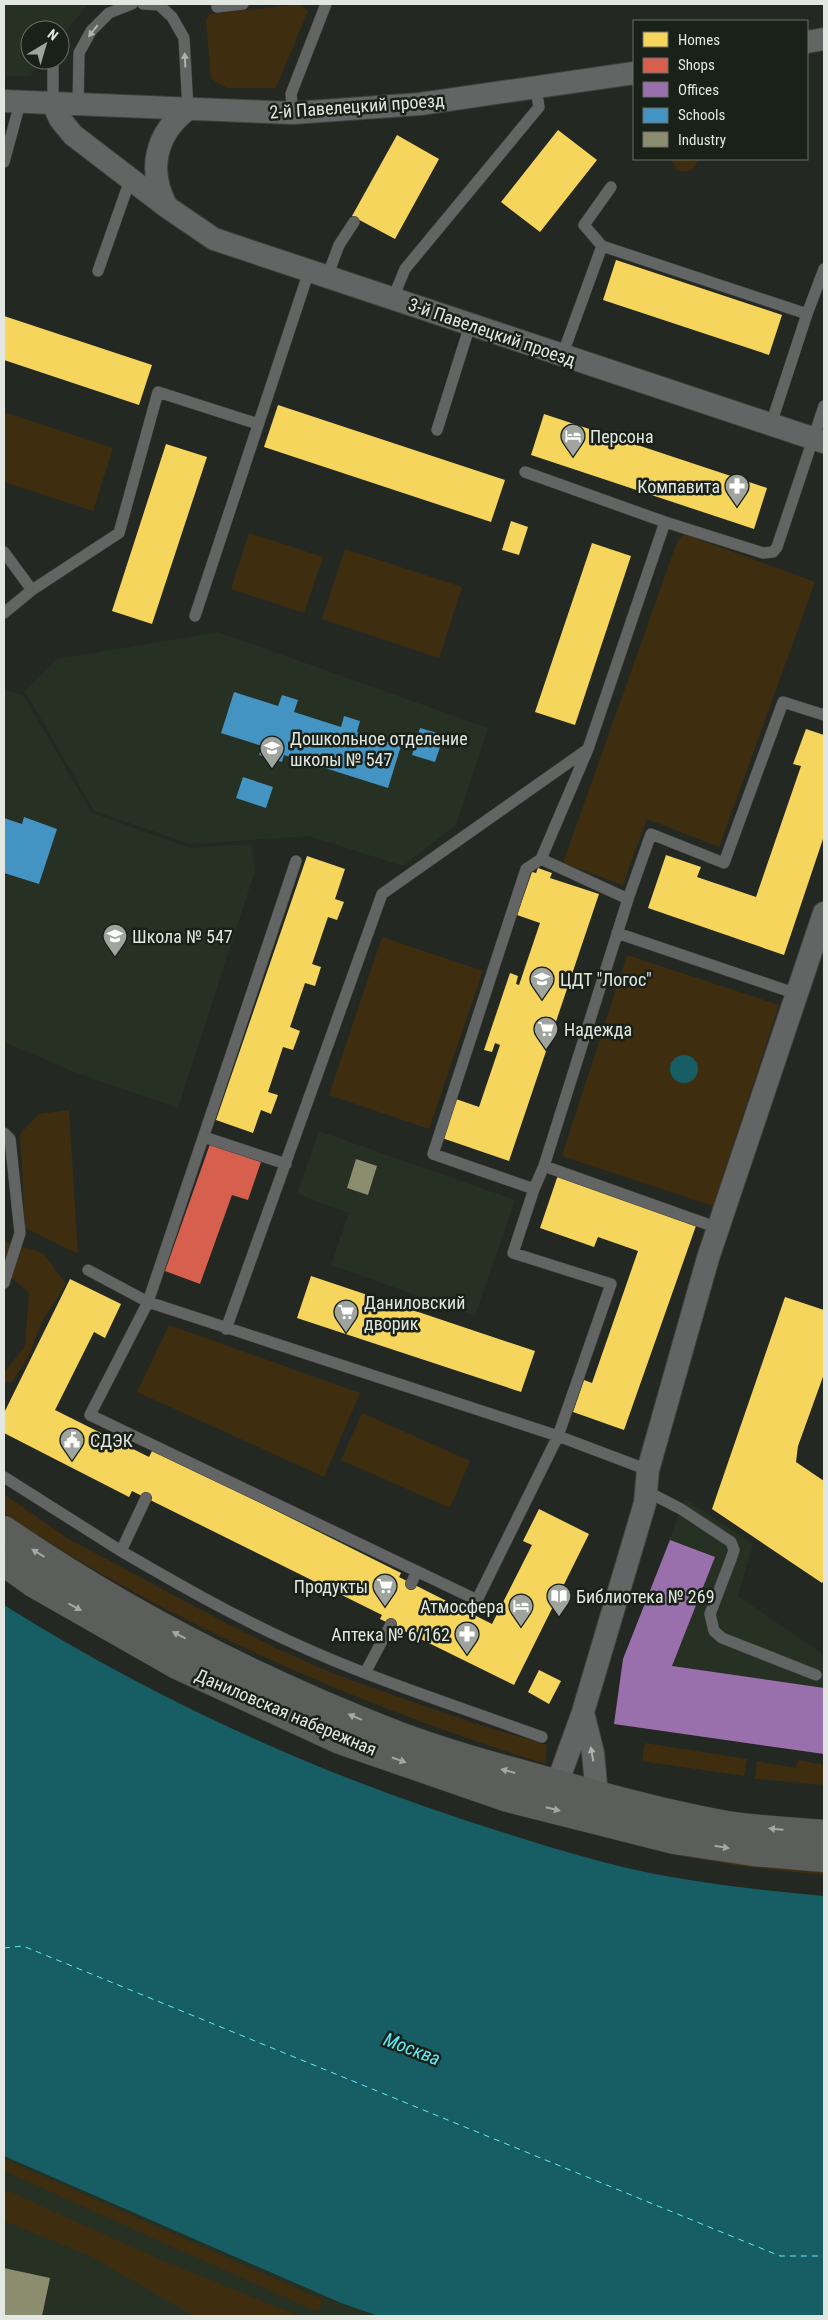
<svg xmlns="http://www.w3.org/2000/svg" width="828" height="2320" font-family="'Roboto Condensed',sans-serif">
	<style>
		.built { fill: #263124 }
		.green { fill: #3f2d0f }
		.water { fill: #165e64 }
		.homes { fill: #f6d55c }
		.shops { fill: #d6604d }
		.offices { fill: #9970ab }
		.schools { fill: #4393c3 }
		.industry { fill: #8c8c6e }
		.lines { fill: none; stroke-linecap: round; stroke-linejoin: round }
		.ferry { stroke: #60eaf7; stroke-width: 1; stroke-dasharray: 6 5; stroke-linecap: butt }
		.lane-casing { stroke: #3f423e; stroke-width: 12 }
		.street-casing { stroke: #3f423e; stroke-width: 24 }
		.secondary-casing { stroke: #3f423e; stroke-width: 29 }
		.lane { stroke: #636564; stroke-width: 11 }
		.street { stroke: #636564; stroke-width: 22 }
		.secondary { stroke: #5b5e5b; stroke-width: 28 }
		.oneway { fill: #afb3af }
		.oneway2 { fill: #a5a9a5 }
		.labels { text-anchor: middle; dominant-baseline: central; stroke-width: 5; stroke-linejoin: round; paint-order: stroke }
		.street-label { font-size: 18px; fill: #e2e7e1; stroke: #192118 }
		.poi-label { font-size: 18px; fill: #e2e7e1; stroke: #192118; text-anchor: start }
		.water-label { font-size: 19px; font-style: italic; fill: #60eaf7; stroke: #192118 }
	</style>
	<rect width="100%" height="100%" fill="#242823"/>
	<path class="built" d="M4 4H88L60 39V30H30V60H43L30 76H4Z
		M218 632 488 728 456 825 403 866 309 836 191 844 94 811 25 691 57 659Z
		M4 690 23 695 92 813 191 848 252 844 255 871 178 1108 77 1073 4 1042Z
		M319 1131 515 1200 475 1316 331 1265 349 1213 297 1194Z
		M685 1499 753 1544 738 1596 824 1655V1754L614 1724 623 1659Z
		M4 2156 341 2303 378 2316H4Z"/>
	<path class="green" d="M301 4 308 11 276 88H227L211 79 206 20 210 14Z
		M671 159H698C696 170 686 175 676 169Z
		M4 412 113 448 93 511 4 482Z
		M249 533 323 557 304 613 231 589Z
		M684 534 815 582 719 847 647 819 623 885 563 863 677 542Z
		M345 549 462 587 439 658 322 619Z
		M382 937 483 971 429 1129 329 1095Z
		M627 955 779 1005 713 1206 562 1156Z
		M69 1110 78 1254 25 1228 20 1134 39 1114Z
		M4 1239 9 1243 43 1253 66 1284 43 1320 28 1357 12 1382H4V1373L25 1346 29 1292 10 1277 4 1290Z
		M169 1325 360 1393 324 1477 137 1392Z
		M362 1413 470 1461 450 1508 341 1460Z
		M4 1494 67 1538 224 1622 274 1647 334 1674 470 1722 547 1745 545 1764C360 1706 165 1622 4 1513Z
		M645 1743 747 1759 744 1776 642 1761Z
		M798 1760 824 1765V1785L755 1779 757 1761 796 1768Z
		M678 1847 824 1867V1875L746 1867 675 1855Z
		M4 2159 323 2300 318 2312 4 2171Z
		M4 2189 161 2260 299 2316H194L90 2256 4 2221Z"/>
	<path class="water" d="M670 1069a14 14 0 1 1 28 0a14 14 0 1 1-28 0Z
		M4 1605C162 1704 327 1778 505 1833 559 1850 614 1867 671 1877 722 1886 773 1891 824 1896V2316H378L341 2303 4 2156Z"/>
	<path class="homes" d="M558 130 597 160 540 232 501 202Z
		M397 135 439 159 395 239 352 216Z
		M616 260 782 315 769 355 603 300Z
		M4 316 152 365 139 405 4 360Z
		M278 405 505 480 491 522 264 447Z
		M544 414 767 488 754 529 531 455Z
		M166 444 207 457 152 624 112 611Z
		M511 521 528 527 519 555 502 550Z
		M592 543 631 556 575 725 535 712Z
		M806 729 824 735V836L784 955 648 908 666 855 701 867 697 877 756 897 801 766 793 764Z
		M307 856 345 869 335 899 344 902 337 920 328 917 312 964 321 967 315 986 305 983 290 1027 300 1031 293 1050 283 1047 268 1092 278 1095 271 1114 261 1110 253 1133 216 1120Z
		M538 868 552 873 550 878 599 894 509 1161 442 1138 456 1099 479 1107 500 1045 495 1043 492 1052 484 1050 510 973 518 976 516 984 519 985 540 923 517 915 532 872 536 873Z
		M558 1175 697 1223 624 1430 573 1412 584 1380 592 1383 638 1251 598 1237 594 1247 540 1228Z
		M311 1276 535 1351 521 1392 297 1318Z
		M70 1279 121 1304 105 1338 94 1332 55 1410 149 1457 153 1449 401 1573 399 1577 492 1624 532 1545 523 1541 539 1509 589 1534 514 1685 380 1619 382 1615 132 1491 129 1497 4 1433V1413Z
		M785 1297 824 1310V1374L798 1446 796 1462 824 1481V1580L822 1583 712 1509Z
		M539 1670 561 1681 549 1704 528 1692Z"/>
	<path class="shops" d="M210 1144 261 1162 248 1200 232 1195 200 1284 165 1271Z"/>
	<path class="offices" d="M670 1540 715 1557 672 1666 824 1688V1754L614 1724 623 1659Z"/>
	<path class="schools" d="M234 692 278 706 282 695 298 700 294 712 341 727 344 716 360 721 357 732 401 746 388 788 284 755 282 762 259 755 262 746 221 733Z
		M420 728 444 735 435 762 412 755Z
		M243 777 273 787 266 808 236 798Z
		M24 817 57 829 39 884 4 873V818L22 824Z"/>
	<path class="industry" d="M356 1159 377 1166 368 1195 347 1188Z
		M4 2268 50 2278 42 2316H4Z"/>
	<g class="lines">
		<path class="ferry" d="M4 1948 23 1946 780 2256H824"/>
		<defs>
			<path id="lane" d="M143 4 159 5 172 17 184 38 188 109
				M217 7 243 4
				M53 60V104
				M78 105 79 53 91 31 109 13 132 4
				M293 113 291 94 326 4
				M4 162 20 103
				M611 187 584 225 602 246 807 314 771 424
				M98 271 130 180
				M327 277 339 245 354 222
				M393 298 405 269 539 107 536 89
				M807 314 824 269
				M562 356 602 246
				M437 430 470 325
				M525 472 665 522 763 553 773 552 777 547 824 406
				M4 552 32 590 4 613
				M32 590 119 533 158 392 258 424
				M195 616 309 271
				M296 861 148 1302 90 1415 477 1600 558 1436 611 1284 513 1253 534 1189 433 1154 526 869 541 859 588 749
				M628 899 651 834 724 863 783 702 824 715
				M617 933 797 994
				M4 1133 10 1139 20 1233 4 1283
				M204 1137 286 1164
				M544 1166 718 1228
				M534 1189 544 1166 628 899 541 859
				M88 1270 148 1302 558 1436 648 1470
				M226 1329 382 894 588 749 665 522
				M4 1477 121 1551 146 1498
				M646 1491 681 1509 731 1542 734 1550 731 1559 710 1614 714 1631 722 1638 816 1675
				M121 1551C176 1583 232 1615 289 1641 371 1679 457 1706 542 1737
				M411 1584 417 1571
				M365 1673 391 1624"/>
			<path id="street" d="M807 42 824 39
				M4 101 293 113 420 104 634 73
				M53 104 60 119 73 135 167 207 214 239 824 442
				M167 207C147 171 155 134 188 109
				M583 1712 593 1753 597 1795
				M557 1784 583 1712 645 1503 648 1470 708 1258 824 913"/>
			<path id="secondary" d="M4 1530C125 1613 260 1682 397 1735 450 1755 504 1769 558 1784 614 1800 670 1815 727 1825 759 1830 792 1831 824 1834
				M4 1562 33 1583 177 1665 340 1740 508 1798 674 1840 753 1852 824 1858"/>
		</defs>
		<use href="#lane" class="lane-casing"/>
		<use href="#street" class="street-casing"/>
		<use href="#secondary" class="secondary-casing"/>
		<use href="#lane" class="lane"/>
		<use href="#street" class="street"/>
		<use href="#secondary" class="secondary"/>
	</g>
	<defs><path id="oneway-solid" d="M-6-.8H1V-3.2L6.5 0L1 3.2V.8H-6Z" transform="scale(1.25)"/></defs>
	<g class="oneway">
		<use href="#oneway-solid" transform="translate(93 31) rotate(128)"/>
		<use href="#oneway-solid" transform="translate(185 60) rotate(-93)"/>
		<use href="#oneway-solid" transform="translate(592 1754) rotate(-100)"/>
	</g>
	<g class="oneway2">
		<use href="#oneway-solid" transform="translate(38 1553) rotate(-149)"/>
		<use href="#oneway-solid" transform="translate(75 1607) rotate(29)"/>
		<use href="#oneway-solid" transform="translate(179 1635) rotate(-152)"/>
		<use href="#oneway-solid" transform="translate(355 1717) rotate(-157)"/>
		<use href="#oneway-solid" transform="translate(399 1760) rotate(19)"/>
		<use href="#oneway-solid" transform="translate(508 1771) rotate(-165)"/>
		<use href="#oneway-solid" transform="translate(553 1809) rotate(14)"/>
		<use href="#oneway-solid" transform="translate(776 1829) rotate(-175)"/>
		<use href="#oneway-solid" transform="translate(722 1847) rotate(9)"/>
	</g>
	<defs>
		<symbol id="hotel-pin" viewBox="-11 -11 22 30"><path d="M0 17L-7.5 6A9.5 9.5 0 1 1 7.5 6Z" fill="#a0a49e" stroke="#192118"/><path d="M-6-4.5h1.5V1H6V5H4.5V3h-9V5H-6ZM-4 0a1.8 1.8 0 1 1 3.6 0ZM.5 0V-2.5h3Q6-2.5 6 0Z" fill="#fff"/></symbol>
		<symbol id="pharmacy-pin" viewBox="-11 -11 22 30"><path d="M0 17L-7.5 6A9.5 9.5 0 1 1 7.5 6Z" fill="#a0a49e" stroke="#192118"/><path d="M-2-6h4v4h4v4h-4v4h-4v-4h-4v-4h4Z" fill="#fff"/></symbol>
		<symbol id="school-pin" viewBox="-11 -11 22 30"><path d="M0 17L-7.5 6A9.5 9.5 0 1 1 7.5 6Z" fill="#a0a49e" stroke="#192118"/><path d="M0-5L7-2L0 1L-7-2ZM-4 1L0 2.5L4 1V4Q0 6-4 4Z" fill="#fff"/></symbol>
		<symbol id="supermarket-pin" viewBox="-11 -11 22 30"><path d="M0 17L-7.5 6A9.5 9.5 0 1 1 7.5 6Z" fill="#a0a49e" stroke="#192118"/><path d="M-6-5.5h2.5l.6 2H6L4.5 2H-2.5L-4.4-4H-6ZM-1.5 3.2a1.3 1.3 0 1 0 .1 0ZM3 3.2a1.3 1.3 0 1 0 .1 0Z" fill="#fff"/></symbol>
		<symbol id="civic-pin" viewBox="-11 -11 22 30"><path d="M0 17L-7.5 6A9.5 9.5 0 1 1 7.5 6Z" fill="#a0a49e" stroke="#192118"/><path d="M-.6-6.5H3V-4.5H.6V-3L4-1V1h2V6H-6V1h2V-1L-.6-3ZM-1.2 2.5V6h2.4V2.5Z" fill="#fff"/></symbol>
		<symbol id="library-pin" viewBox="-11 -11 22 30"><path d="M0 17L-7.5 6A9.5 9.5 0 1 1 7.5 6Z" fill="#a0a49e" stroke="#192118"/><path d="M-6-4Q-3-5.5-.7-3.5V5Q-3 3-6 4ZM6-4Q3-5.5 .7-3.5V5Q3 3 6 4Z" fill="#fff"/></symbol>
	</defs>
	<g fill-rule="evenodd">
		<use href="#hotel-pin" x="559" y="422" width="28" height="38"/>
		<use href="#pharmacy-pin" x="723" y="472" width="28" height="38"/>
		<use href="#school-pin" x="258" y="734" width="28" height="38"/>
		<use href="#school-pin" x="101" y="922" width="28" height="38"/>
		<use href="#school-pin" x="528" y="965" width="28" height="38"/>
		<use href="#supermarket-pin" x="532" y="1015" width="28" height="38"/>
		<use href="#supermarket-pin" x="332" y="1298" width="28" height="38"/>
		<use href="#civic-pin" x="58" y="1426" width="28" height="38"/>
		<use href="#supermarket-pin" x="371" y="1572" width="28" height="38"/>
		<use href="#library-pin" x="545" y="1582" width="28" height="38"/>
		<use href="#hotel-pin" x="507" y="1592" width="28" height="38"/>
		<use href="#pharmacy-pin" x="453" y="1620" width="28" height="38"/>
	</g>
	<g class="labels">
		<g class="street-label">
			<text transform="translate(357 106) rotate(-4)">2-й Павелецкий проезд</text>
			<text transform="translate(492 332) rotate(19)">3-й Павелецкий проезд</text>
			<text transform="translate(286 1712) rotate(23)">Даниловская набережная</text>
		</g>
		<g class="poi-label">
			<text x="590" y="436">Персона</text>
			<text x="720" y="486" text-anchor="end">Компавита</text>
			<text x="290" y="738">Дошкольное отделение<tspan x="290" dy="21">школы № 547</tspan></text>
			<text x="132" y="936">Школа № 547</text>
			<text x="560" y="979">ЦДТ "Логос"</text>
			<text x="564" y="1029">Надежда</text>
			<text x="364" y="1302">Даниловский<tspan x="364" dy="21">дворик</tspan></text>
			<text x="90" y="1440">СДЭК</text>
			<text x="368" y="1586" text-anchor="end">Продукты</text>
			<text x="576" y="1596">Библиотека № 269</text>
			<text x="504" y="1606" text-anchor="end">Атмосфера</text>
			<text x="450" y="1634" text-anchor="end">Аптека № 6/162</text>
		</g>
		<g class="water-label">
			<text transform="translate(412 2049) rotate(21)">Москва</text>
		</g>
	</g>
	<rect width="828" height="2320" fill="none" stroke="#e2e7e1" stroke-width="10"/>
	<rect x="633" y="20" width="175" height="140" fill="#192118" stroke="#697068"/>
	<rect x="643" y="32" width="25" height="15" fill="#f6d55c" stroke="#697068"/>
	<text x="678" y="45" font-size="15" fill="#e2e7e1">Homes</text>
	<rect x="643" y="58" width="25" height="15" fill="#d6604d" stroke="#697068"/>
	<text x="678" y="70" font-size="15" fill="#e2e7e1">Shops</text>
	<rect x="643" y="82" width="25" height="15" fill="#9970ab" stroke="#697068"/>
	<text x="678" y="95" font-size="15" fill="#e2e7e1">Offices</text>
	<rect x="643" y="108" width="25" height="15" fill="#4393c3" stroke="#697068"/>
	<text x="678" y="120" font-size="15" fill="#e2e7e1">Schools</text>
	<rect x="643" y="132" width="25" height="15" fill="#8c8c6e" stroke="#697068"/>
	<text x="678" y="145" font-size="15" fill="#e2e7e1">Industry</text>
	<g transform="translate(45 45) rotate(38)"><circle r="24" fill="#192118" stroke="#697068"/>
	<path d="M0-4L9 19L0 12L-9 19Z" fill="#a0a49e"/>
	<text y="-8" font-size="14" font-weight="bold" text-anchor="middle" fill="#e2e7e1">N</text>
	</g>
</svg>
